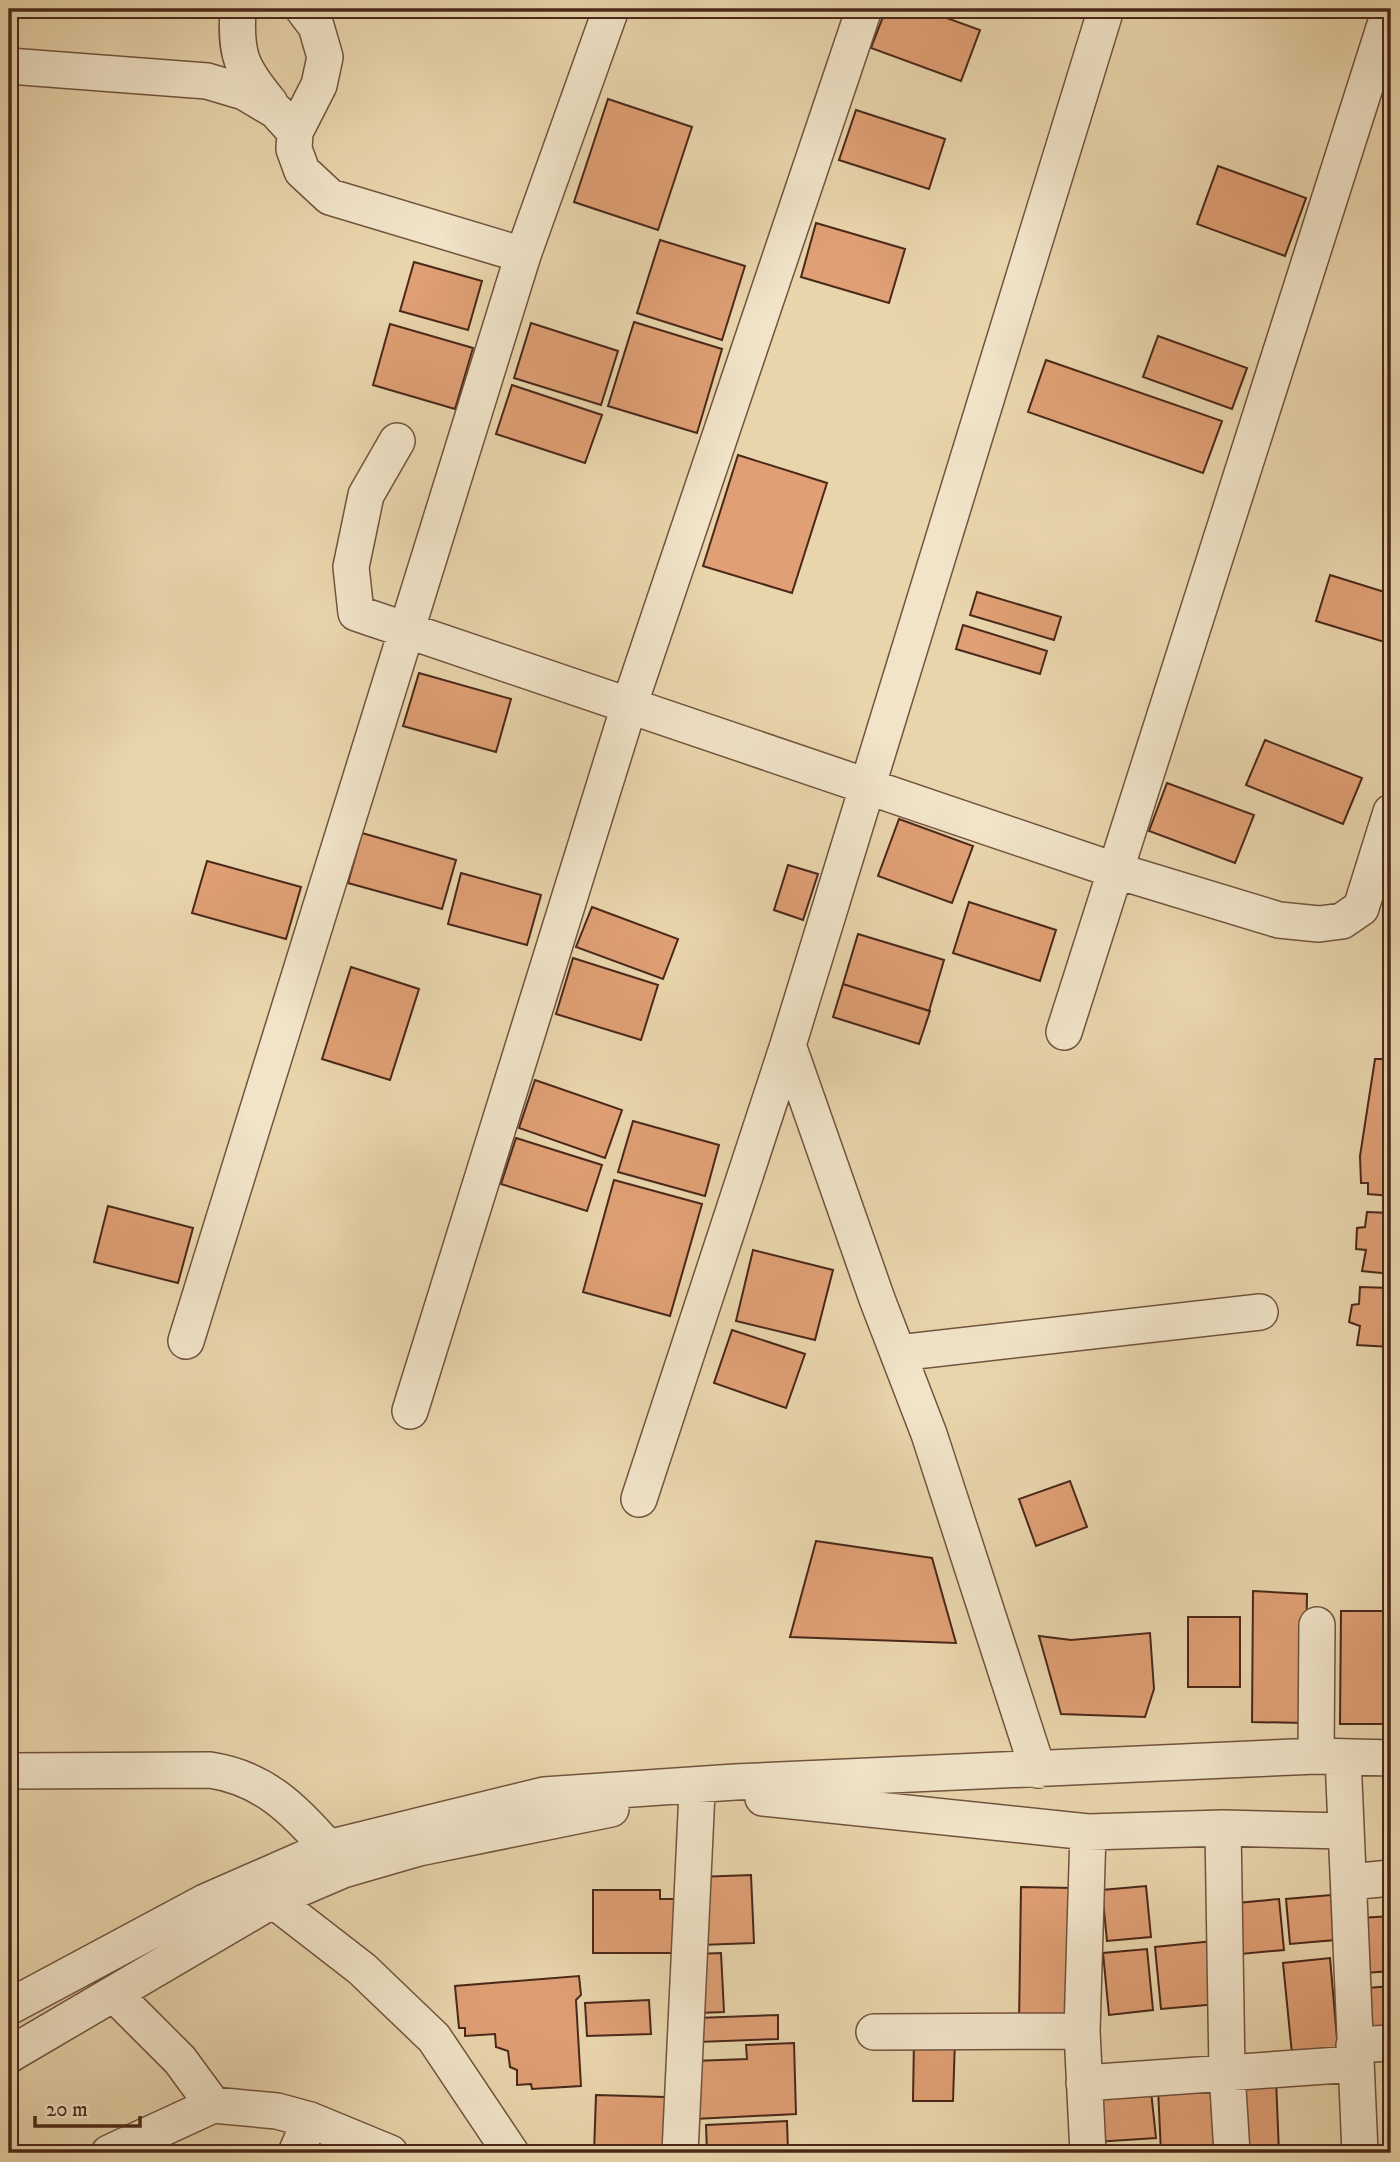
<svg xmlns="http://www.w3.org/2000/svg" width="1400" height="2162" font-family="'IM FELL DW Pica',serif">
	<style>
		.building { fill: #e09f75; stroke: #4a281a; stroke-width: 2 }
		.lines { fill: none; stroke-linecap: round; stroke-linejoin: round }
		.minor-casing { stroke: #72533e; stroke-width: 38 }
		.minor { stroke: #f1e4c9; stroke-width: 35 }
	</style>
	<rect width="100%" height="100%" fill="#e9d5ac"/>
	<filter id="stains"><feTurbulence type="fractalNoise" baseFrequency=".00286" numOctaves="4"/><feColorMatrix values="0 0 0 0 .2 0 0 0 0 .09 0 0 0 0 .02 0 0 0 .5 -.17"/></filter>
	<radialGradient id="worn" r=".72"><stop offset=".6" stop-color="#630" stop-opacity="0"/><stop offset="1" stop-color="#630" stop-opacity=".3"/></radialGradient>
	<path class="building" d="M886 9H922L980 30 961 81 871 48Z
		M608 99 692 127 658 230 574 202Z
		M856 110 945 139 929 189 839 160Z
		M1218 166 1306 198 1285 256 1197 224Z
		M816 223 905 249 889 303 801 277Z
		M660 240 745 266 722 340 637 313Z
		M414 262 482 281 468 330 400 311Z
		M634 322 722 349 697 433 608 406Z
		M531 323 618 351 601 405 514 378Z
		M390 324 473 348 455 409 373 385Z
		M1158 336 1247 368 1232 409 1143 377Z
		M1046 360 1222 421 1203 473 1028 412Z
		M512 385 602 415 585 463 496 434Z
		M738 455 827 483 792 593 703 566Z
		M1330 575 1391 594V644L1316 621Z
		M977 592 1061 617 1054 640 970 615Z
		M963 625 1047 651 1040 674 956 649Z
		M419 673 511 699 496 752 403 726Z
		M1265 740 1362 778 1343 824 1246 785Z
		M1167 783 1254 815 1235 863 1149 831Z
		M899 819 973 846 952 903 878 876Z
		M362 833 456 860 442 909 348 883Z
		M207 861 301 887 286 939 192 913Z
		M788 865 818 874 803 920 774 910Z
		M461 873 541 895 527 945 448 924Z
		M969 902 1056 930 1040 981 953 953Z
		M592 907 678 939 663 979 576 947Z
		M858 934 944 960 929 1011 843 984Z
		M573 958 658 985 641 1040 556 1014Z
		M351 967 419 989 390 1080 322 1059Z
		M843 984 930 1011 919 1044 833 1017Z
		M1375 1059H1391V1196L1368 1194V1183H1361L1360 1156Z
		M535 1080 622 1110 605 1158 519 1128Z
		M633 1121 719 1145 705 1196 618 1172Z
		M516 1138 602 1165 587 1211 501 1184Z
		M614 1180 702 1204 670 1316 583 1292Z
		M108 1206 193 1228 178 1283 94 1262Z
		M1367 1212 1391 1213V1274L1362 1271 1366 1250 1356 1249 1357 1228 1365 1227Z
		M753 1250 833 1270 815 1340 736 1321Z
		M1360 1287 1391 1288V1347L1357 1345 1360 1326 1349 1322 1352 1305 1359 1304Z
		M732 1330 805 1354 786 1408 714 1383Z
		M1070 1481 1087 1527 1036 1546 1019 1499Z
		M816 1541 932 1558 956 1643 790 1637Z
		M1253 1591 1307 1594 1305 1723 1252 1722Z
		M1341 1611H1391V1724H1340Z
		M1188 1617H1240V1687H1188Z
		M1150 1633 1154 1689 1145 1717 1061 1714 1039 1636 1071 1640Z
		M751 1875 754 1943 700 1945 697 1877Z
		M1146 1886 1151 1937 1107 1941 1102 1890Z
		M1021 1887 1073 1888 1071 2026 1019 2025Z
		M593 1890H660V1899H674V1953H593Z
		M1331 1895 1335 1940 1290 1944 1286 1899Z
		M1279 1899 1284 1950 1241 1954 1237 1903Z
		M1391 1916V1971L1365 1973 1361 1918Z
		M1213 1941 1218 2004 1161 2009 1155 1947Z
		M1147 1949 1153 2010 1109 2015 1103 1953Z
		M721 1953 724 2012 698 2013 696 1954Z
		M1330 1958 1338 2050 1292 2054 1283 1963Z
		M579 1976 581 1995 576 2000 581 2086 532 2089 531 2084 517 2085V2070L510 2067 508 2051 496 2047 495 2034 465 2036V2028H459L455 1986Z
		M1391 1986V2035L1373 2037 1368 1988Z
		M649 2000 651 2034 587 2036 585 2003Z
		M778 2015V2039L698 2042 697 2018Z
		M914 2038 955 2039 953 2101H913Z
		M794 2043 796 2114 695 2119 693 2061 747 2059 746 2045Z
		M1276 2079 1279 2153H1244L1241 2080Z
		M1218 2085 1221 2153H1161L1158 2088Z
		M1151 2091 1156 2138 1095 2142 1092 2096Z
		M596 2095 665 2097 668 2153H594Z
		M787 2121 788 2153H707L706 2125Z"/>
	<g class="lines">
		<defs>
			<path id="minor" d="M238 9C235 55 241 68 270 103
				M9 66 207 81 244 92 276 111 295 132
				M523 255 611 9
				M397 441 366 495 351 567 356 613 1114 870 1279 920 1319 924 1342 921 1361 908 1391 812
				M1064 1032 1390 9
				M788 1045 877 1299 929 1434 1038 1770
				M186 1341 523 255 330 197 302 171 294 149 295 132 319 85 325 57 316 26 303 9
				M898 1353 1260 1312
				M410 1411 629 706 864 9
				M639 1499 788 1045 1106 9
				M1316 1756 1317 1625
				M1343 1757 1360 2153
				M9 1771 210 1770C263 1778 294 1809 328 1848L544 1795 735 1782 1316 1756 1391 1758
				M763 1798 1088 1832 1223 1828 1344 1831
				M1223 1828 1227 2072 1232 2153
				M1349 1882 1391 1878
				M273 1900 362 1969 434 2038 511 2153
				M114 1994 180 2060 213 2105
				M9 2007 205 1902 328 1848
				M1082 2031 1088 1832
				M874 2032 1082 2031 1088 2153
				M1354 2045 1391 2043
				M9 2055 273 1900 343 1870 419 1848 611 1809
				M1084 2083 1354 2064
				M109 2153 213 2105 277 2111 310 2120 390 2153
				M296 2153 310 2120
				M680 2153 697 1792"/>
		</defs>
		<use href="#minor" class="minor-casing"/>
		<use href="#minor" class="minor"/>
	</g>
	<rect width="1400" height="2162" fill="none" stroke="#e9d5ac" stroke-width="35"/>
	<rect x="10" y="10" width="1379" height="2141" fill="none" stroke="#4a281a" stroke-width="3.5"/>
	<rect x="18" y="18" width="1365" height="2127" fill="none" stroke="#4a281a" stroke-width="2"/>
	<path d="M35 2116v10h105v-10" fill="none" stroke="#4a281a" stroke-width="3.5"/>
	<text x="46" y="2116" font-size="21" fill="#4a281a" stroke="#f1e4c9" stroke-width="5" paint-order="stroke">20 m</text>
	<rect width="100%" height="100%" filter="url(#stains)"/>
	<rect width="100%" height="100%" fill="url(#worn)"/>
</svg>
